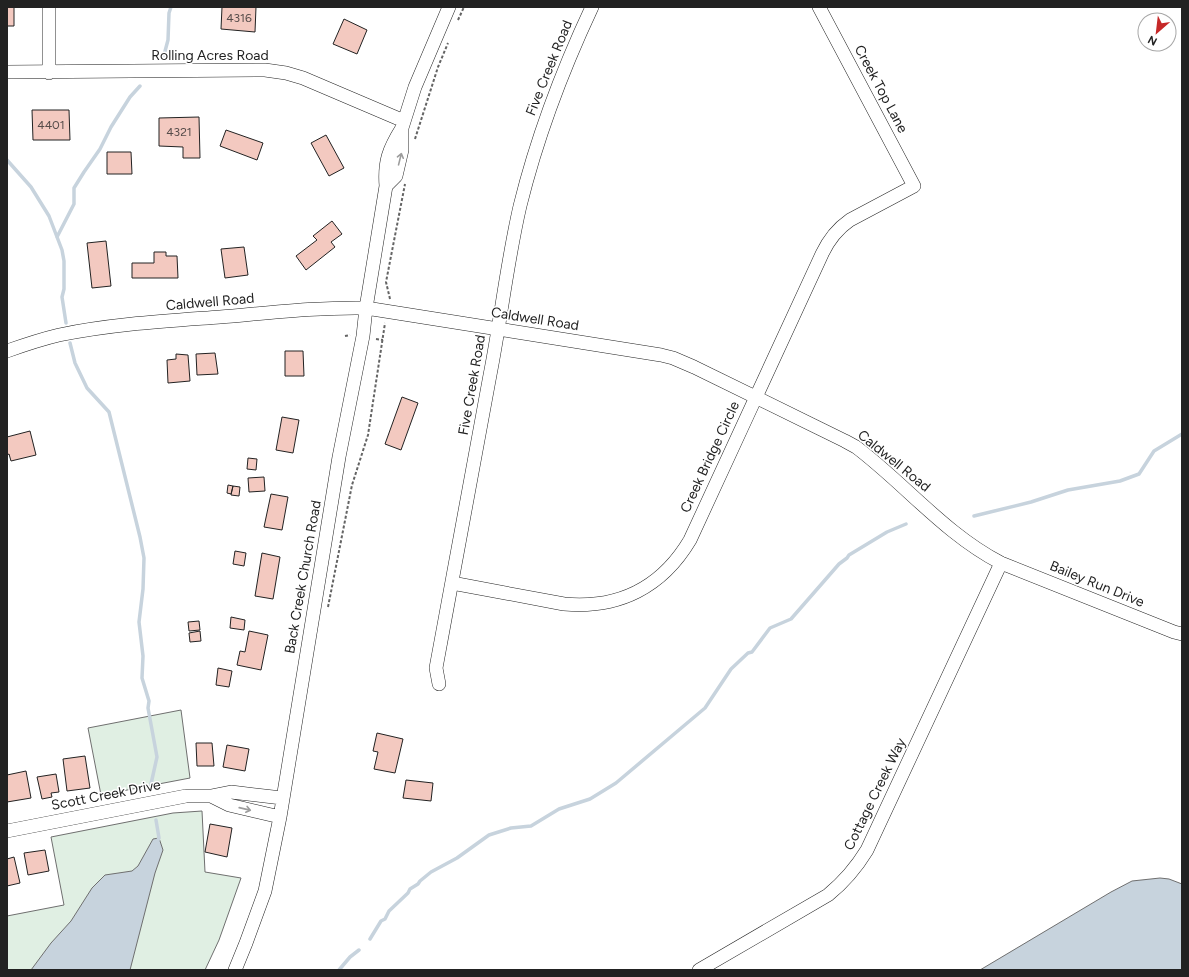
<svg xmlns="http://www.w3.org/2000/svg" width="1189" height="977" font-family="Figtree,sans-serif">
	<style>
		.green { fill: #e0efe3; stroke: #6f6f6f }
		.water { fill: #c7d3dd; stroke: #6f6f6f }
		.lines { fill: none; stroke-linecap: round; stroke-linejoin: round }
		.stream { stroke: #c7d3dd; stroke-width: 3.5 }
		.building { fill: #f3c9c0; stroke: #222 }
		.minor-casing { stroke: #222; stroke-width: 14 }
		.path { stroke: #646464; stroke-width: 2; stroke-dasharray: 3 2; stroke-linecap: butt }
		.minor { stroke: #fff; stroke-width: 13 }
		.oneway { stroke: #9c9c9c }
		.labels { text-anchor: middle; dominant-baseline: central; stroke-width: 3; stroke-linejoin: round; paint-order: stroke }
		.number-label { font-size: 12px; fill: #564c4a }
		.street-label { font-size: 14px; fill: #222; stroke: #fff }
	</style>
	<rect width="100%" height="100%" fill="#fff"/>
	<path class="green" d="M181 710 190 778 101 795 88 728Z
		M202 811 205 872 241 878 219 940 205 970H7V916L64 905 51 837 173 813Z"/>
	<path class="water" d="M159 838 163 850 155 873 130 970H31L51 943 71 921 92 888 105 875 132 871 138 866 153 839Z
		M1160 878 1169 879 1182 884V970H980L1111 892 1132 881Z"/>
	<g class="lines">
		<path class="stream" d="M164 55 168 40 169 13 171 7
			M7 160 31 187 49 216 62 250 64 261V289L62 297 66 323
			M57 237 74 204V188L84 172 100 149 111 127 130 97 140 86
			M70 343 75 363 87 388 109 412 140 537 144 558 143 589 139 622 143 656 142 678 149 701 148 708 157 757 151 784
			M974 516 1031 502 1068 490 1120 481 1139 474 1154 451 1182 434
			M156 820 159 838 157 842
			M370 939 381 921 385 919 389 911 408 893 410 889 418 884 420 881 431 872 457 858 489 835 511 828 531 826 559 809 590 799 616 783 705 708 731 669 748 653 752 652 770 628 791 619 839 564 847 558 849 555 887 532 906 524
			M339 970 350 957 359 950"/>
	</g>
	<path class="building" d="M7 7H14V26H7Z
		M222 7H256L255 32 221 29Z
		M344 19 367 30 357 54 333 44Z
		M32 110H69L70 140H33Z
		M199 117 200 158H183V147L159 146V118Z
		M226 130 263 143 257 160 220 146Z
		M326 135 344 168 329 176 311 143Z
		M107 152H131L132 174H107Z
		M332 221 342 234 331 242 335 247 306 270 296 256 317 240 313 236Z
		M106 241 111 286 92 288 87 243Z
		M244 247 248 275 225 278 221 249Z
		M154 252H166V256H177L178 278H132V263H154Z
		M285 351H303L304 376H285Z
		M215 353 218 374 197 375 196 354Z
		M176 354 188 355 190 381 168 383 167 360 176 359Z
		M402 397 418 403 401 450 385 444Z
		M282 417 299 420 293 453 276 450Z
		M30 431 36 455 11 461 9 454 7 455V437Z
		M248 458 257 459 256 470 247 469Z
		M264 477 265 491 249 492 248 478Z
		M228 485 233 486 231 494 227 493Z
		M233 486 240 487 239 496 231 495Z
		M271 494 288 497 282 530 264 527Z
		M235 551 246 553 244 566 233 564Z
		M262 553 280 557 273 599 255 596Z
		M231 617 245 620 244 630 230 628Z
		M199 621 200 630 189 631 188 622Z
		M200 631 201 641 190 642 189 633Z
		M249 631 268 635 261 670 237 665 240 651 245 652Z
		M218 668 232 671 229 687 216 685Z
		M377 733 403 739 395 773 374 769 378 752 373 751Z
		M196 743H212L214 766H197Z
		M227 745 249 749 245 771 223 767Z
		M85 756 90 788 67 791 63 759Z
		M26 771 31 798 7 802V775Z
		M56 774 59 792 51 793 52 797 42 799 37 777Z
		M406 780 433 783 431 801 403 798Z
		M210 824 232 828 227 857 205 852Z
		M45 850 49 871 28 875 24 853Z
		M14 857 20 883 7 886V859Z"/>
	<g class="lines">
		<defs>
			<path id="minor" d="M49 7V73
				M7 72 265 70 286 73 303 78 404 121
				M386 186 396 176 402 150V128L415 87 449 7
				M7 351C24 345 42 339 59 335 112 324 166 321 220 317 268 313 317 307 366 308L661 355 673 358 694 367 845 441 856 447C905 484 945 534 1001 563L1174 632 1182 634
				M452 583 564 604C619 609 662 587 690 540L822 254C829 239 837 229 850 220L914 186 819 7
				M439 684 436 668C454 570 473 472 490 375 501 319 507 262 520 206 537 137 562 71 592 7
				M211 796 229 805 280 817
				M7 831 186 796H211L231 792 282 798
				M235 970 246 943 265 891 280 817 339 457 363 336 366 308 386 186C384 161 389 149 402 128
				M699 970 828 895C844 882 856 868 867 850L1001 563"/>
		</defs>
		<use href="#minor" class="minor-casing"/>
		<path class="path" d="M458 20 464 7
			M415 139 438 67 448 43
			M390 299 386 282 405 184
			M345 336 350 335
			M376 339 383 340
			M328 607 352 485 368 435 385 323"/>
		<use href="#minor" class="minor"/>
	</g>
	<defs><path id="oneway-shaft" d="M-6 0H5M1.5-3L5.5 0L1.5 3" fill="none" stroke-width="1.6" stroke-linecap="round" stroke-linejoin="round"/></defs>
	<g class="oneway">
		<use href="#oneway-shaft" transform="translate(400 159) rotate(-76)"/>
		<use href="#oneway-shaft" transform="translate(245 809) rotate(13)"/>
	</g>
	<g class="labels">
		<g class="number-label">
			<text x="239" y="18">4316</text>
			<text x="51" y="125">4401</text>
			<text x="179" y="132">4321</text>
		</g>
		<g class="street-label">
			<text x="210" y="55">Rolling Acres Road</text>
			<text transform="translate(549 68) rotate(-68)">Five Creek Road</text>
			<text transform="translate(881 89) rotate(62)">Creek Top Lane</text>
			<text transform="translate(210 302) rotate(-5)">Caldwell Road</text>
			<text transform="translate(535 319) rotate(9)">Caldwell Road</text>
			<text transform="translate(472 385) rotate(-80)">Five Creek Road</text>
			<text transform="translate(710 457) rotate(-65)">Creek Bridge Circle</text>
			<text transform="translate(894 461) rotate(39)">Caldwell Road</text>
			<text transform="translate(303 577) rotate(-80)">Back Creek Church Road</text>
			<text transform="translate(1097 584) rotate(22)">Bailey Run Drive</text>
			<text transform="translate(875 794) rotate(-64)">Cottage Creek Way</text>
			<text transform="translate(106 795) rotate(-11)">Scott Creek Drive</text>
		</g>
	</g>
	<rect width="1189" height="977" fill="none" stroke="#222222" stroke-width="16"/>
	<g transform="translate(1157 32) rotate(208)"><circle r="19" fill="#ffffff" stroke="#a7a7a7"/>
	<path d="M0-3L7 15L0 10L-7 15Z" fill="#c62828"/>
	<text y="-6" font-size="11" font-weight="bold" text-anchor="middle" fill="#222222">N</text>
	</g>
</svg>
